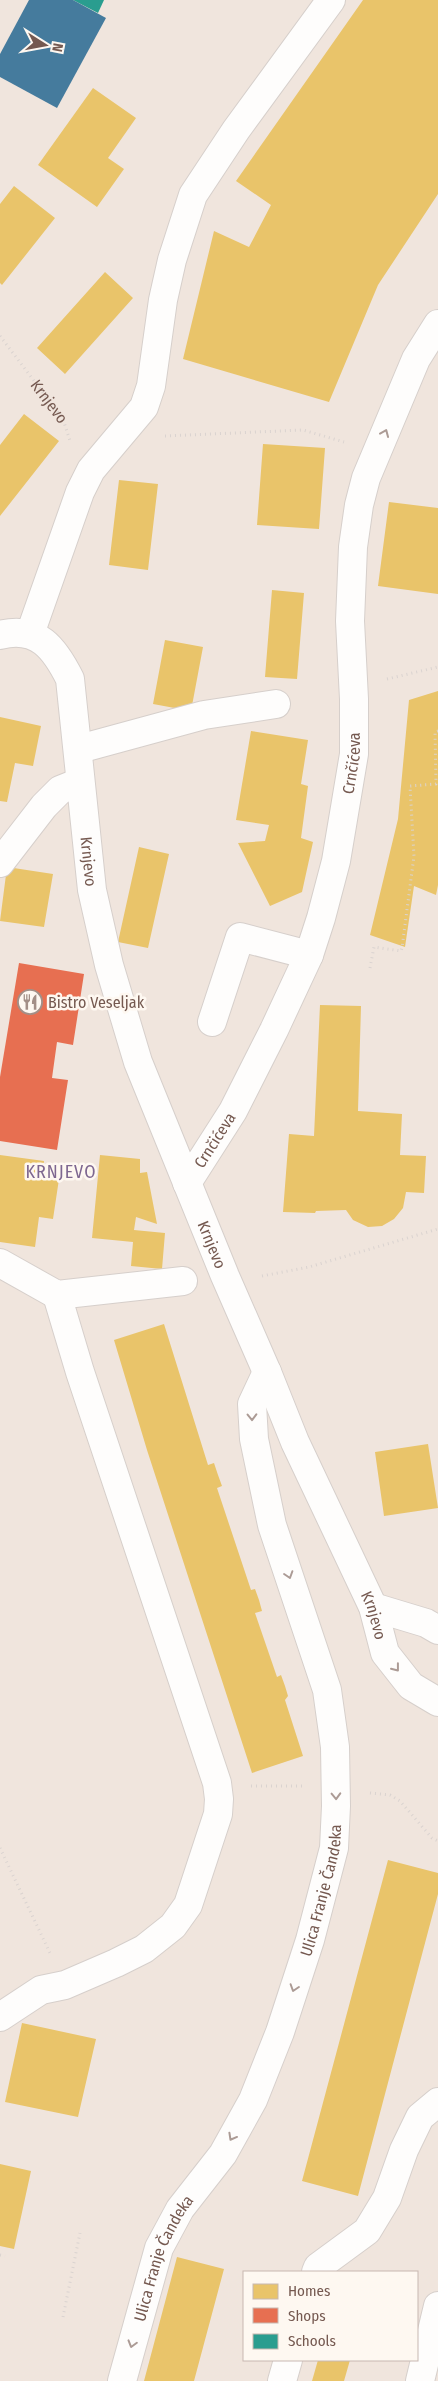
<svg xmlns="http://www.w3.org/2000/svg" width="438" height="2381" font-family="'Fira Sans Condensed',sans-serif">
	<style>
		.residential { fill: #f0e5dd; fill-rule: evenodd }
		.homes { fill: #e9c46a }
		.shops { fill: #e76f51 }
		.schools { fill: #2a9d8f }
		.public { fill: #457b9d }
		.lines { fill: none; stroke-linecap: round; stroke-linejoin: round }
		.minor-casing { stroke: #d6cfcb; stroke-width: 30 }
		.path { stroke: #dad3d0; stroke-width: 3; stroke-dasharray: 1 4; stroke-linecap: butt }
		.minor { stroke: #fefdfc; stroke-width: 28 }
		.oneway { stroke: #ac9b95 }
		.labels { text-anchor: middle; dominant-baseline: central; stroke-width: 5; stroke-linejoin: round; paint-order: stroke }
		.street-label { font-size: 16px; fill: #755950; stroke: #fef8f1 }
		.poi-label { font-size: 16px; fill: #755950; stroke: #fef8f1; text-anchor: start }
		.neighbourhood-label { font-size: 18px; letter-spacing: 1px; fill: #7e6790; stroke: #fef8f1 }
	</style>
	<rect width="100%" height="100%" fill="#f8f3ee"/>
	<path class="residential" d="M0 0H438V2381H0ZM244 2272H417V2360H244Z"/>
	<path class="homes" d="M363 0H438V194L378 285 329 402 183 359 214 231 249 247 271 205 236 181Z
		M93 88 136 118 108 158 124 169 97 207 38 165Z
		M14 186 55 218 2 285 0 283V204Z
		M105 272 133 298 65 374 37 348Z
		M24 414 59 441 0 516V445Z
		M263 444 325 448 319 529 257 525Z
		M119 480 158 484 148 570 109 565Z
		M389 502 438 508V594L378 586Z
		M272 590 304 593 297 679 265 677Z
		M165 640 203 647 191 711 153 704Z
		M438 691V885L436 895 414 886 405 947 370 935 398 819 409 700Z
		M0 717 41 726 33 766 15 763 7 802 0 801Z
		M251 731 308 740 301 784 308 786 301 838 313 842 302 892 270 906 238 843 265 841 269 825 236 820Z
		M139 847 169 854 148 948 118 942Z
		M7 867 53 874 44 927 0 921Z
		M320 1005 361 1006 358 1111 402 1114 400 1155 426 1156 424 1193 406 1192 403 1208 394 1219 382 1226 368 1227 353 1220 346 1210 316 1211 315 1213 283 1212 289 1134 314 1136Z
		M0 1155 44 1161 42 1176 59 1179 53 1219 39 1217 35 1247 0 1242Z
		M100 1155 140 1159V1173L147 1172 157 1224 136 1217 134 1230 165 1233 162 1269 131 1266 133 1242 92 1238Z
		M164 1324 208 1465 214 1463 218 1475 222 1486 217 1488 251 1590 255 1589 259 1600 262 1611 255 1613 277 1677 281 1675 285 1686 288 1696 285 1700 303 1756 252 1773 147 1450 114 1340Z
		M428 1444 438 1508 384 1516 375 1452Z
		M388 1860 438 1873V1894L358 2196 302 2181Z
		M22 2023 96 2039 78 2117 5 2102Z
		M0 2164 31 2171 14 2249 0 2246Z
		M177 2257 224 2269 194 2381H144Z
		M318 2360H350L344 2381H312Z"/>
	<path class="shops" d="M19 963 84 974 73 1045 57 1042 52 1078 68 1080 57 1150 0 1141V1077Z"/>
	<path class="schools" d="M73 0H104L98 13Z"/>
	<path class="public" d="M29 0H73L106 18 57 108 0 77V54Z"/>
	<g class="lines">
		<defs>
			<g id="minor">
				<path d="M30 634 80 492 91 470 144 407 151 386 163 300 172 260 193 195 236 130 331 0"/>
				<path id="s2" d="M0 635C38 625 55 649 70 679L92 890 109 965 138 1062 225 1276 267 1372 295 1442 373 1607 385 1653 411 1686 438 1702"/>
				<path d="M79 749 204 715 276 704"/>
				<path d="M0 863 44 806 60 790 80 782"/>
				<path d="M212 1022 240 937 309 955"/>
				<path id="s3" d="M187 1183 233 1111 274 1030 309 955 321 918 336 861 354 754V699L350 621 353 547 359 505 366 478 416 359 438 324"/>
				<path d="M0 1263 57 1295 183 1281"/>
				<path d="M373 1607 426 1623 438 1630"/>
				<path d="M0 2017 41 1990 65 1985 116 1963 144 1949 173 1926 188 1905 218 1814 219 1799 217 1783 80 1372 57 1295"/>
				<path d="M316 2272 318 2267 367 2231 387 2198 404 2150 420 2117 438 2102"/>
				<path id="s4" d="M122 2381 159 2248 180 2209 223 2154 253 2100 280 2032 310 1940 334 1848 336 1806 335 1747 327 1690 272 1525 254 1439 252 1404 267 1372"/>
				<path d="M282 2381 288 2360"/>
				<path d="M420 2381 438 2306"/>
			</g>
		</defs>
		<use href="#minor" class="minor-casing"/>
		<g class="path">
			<path id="s1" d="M0 336 63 419 70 441"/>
			<path d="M165 436 303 430 344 442"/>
			<path d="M387 679 438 667"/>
			<path d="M370 968 374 947 401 951 402 948 414 856 410 786 436 784 435 732 438 731"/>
			<path d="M262 1276 309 1267 438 1229"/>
			<path d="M251 1786H302"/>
			<path d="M370 1793 390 1795 400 1801 432 1838 438 1841"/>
			<path d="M0 1848 50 1953"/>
			<path d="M0 2255 5 2256"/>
			<path d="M63 2317 80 2233"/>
		</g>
		<use href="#minor" class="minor"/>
	</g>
	<defs><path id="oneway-chevron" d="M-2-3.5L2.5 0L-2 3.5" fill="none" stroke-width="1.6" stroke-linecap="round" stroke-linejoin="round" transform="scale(1.25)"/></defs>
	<g class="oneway">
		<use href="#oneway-chevron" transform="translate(385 433) rotate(-67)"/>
		<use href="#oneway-chevron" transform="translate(252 1417) rotate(89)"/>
		<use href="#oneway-chevron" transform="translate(289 1575) rotate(72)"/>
		<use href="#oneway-chevron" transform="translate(396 1668) rotate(52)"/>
		<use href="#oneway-chevron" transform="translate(336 1796) rotate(88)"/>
		<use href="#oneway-chevron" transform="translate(294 1988) rotate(108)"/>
		<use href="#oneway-chevron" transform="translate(232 2137) rotate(119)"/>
		<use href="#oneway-chevron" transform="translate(132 2344) rotate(106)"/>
	</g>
	<defs>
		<symbol id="restaurant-ring" viewBox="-11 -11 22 22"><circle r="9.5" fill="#fef8f1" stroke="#a38f87" stroke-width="1.5"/><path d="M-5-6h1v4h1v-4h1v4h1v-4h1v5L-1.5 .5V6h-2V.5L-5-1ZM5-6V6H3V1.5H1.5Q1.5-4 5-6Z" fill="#a38f87"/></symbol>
	</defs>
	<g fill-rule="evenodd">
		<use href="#restaurant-ring" x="16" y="988" width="28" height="28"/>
	</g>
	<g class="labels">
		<g class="street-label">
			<text stroke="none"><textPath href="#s1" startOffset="82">Krnjevo</textPath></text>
			<text stroke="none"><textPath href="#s3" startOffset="456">Crnčićeva</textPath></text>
			<text stroke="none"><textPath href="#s2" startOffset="275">Krnjevo</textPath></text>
			<text stroke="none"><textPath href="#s3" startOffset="51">Crnčićeva</textPath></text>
			<text stroke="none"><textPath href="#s2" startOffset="679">Krnjevo</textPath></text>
			<text stroke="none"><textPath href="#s2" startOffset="1084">Krnjevo</textPath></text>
			<text stroke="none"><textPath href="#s4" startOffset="535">Ulica Franje Čandeka</textPath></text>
			<text stroke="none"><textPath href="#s4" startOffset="130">Ulica Franje Čandeka</textPath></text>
		</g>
		<g class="poi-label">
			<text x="48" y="1002">Bistro Veseljak</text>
		</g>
		<g class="neighbourhood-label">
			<text x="61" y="1172">KRNJEVO</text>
		</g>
	</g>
	<rect x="243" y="2271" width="175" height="90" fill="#fef8f1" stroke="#c7b8b1"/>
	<rect x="253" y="2284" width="25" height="15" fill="#e9c46a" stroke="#c7b8b1"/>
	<text x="288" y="2296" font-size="15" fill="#755950">Homes</text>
	<rect x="253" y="2308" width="25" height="15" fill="#e76f51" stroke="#c7b8b1"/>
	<text x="288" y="2321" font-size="15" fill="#755950">Shops</text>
	<rect x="253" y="2334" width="25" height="15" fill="#2a9d8f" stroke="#c7b8b1"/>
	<text x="288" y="2346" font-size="15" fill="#755950">Schools</text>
	<g transform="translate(45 45) rotate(101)" stroke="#fef8f1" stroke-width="4" paint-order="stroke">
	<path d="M0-4L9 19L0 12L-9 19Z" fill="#755950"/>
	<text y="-8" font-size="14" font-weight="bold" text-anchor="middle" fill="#755950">N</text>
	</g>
</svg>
